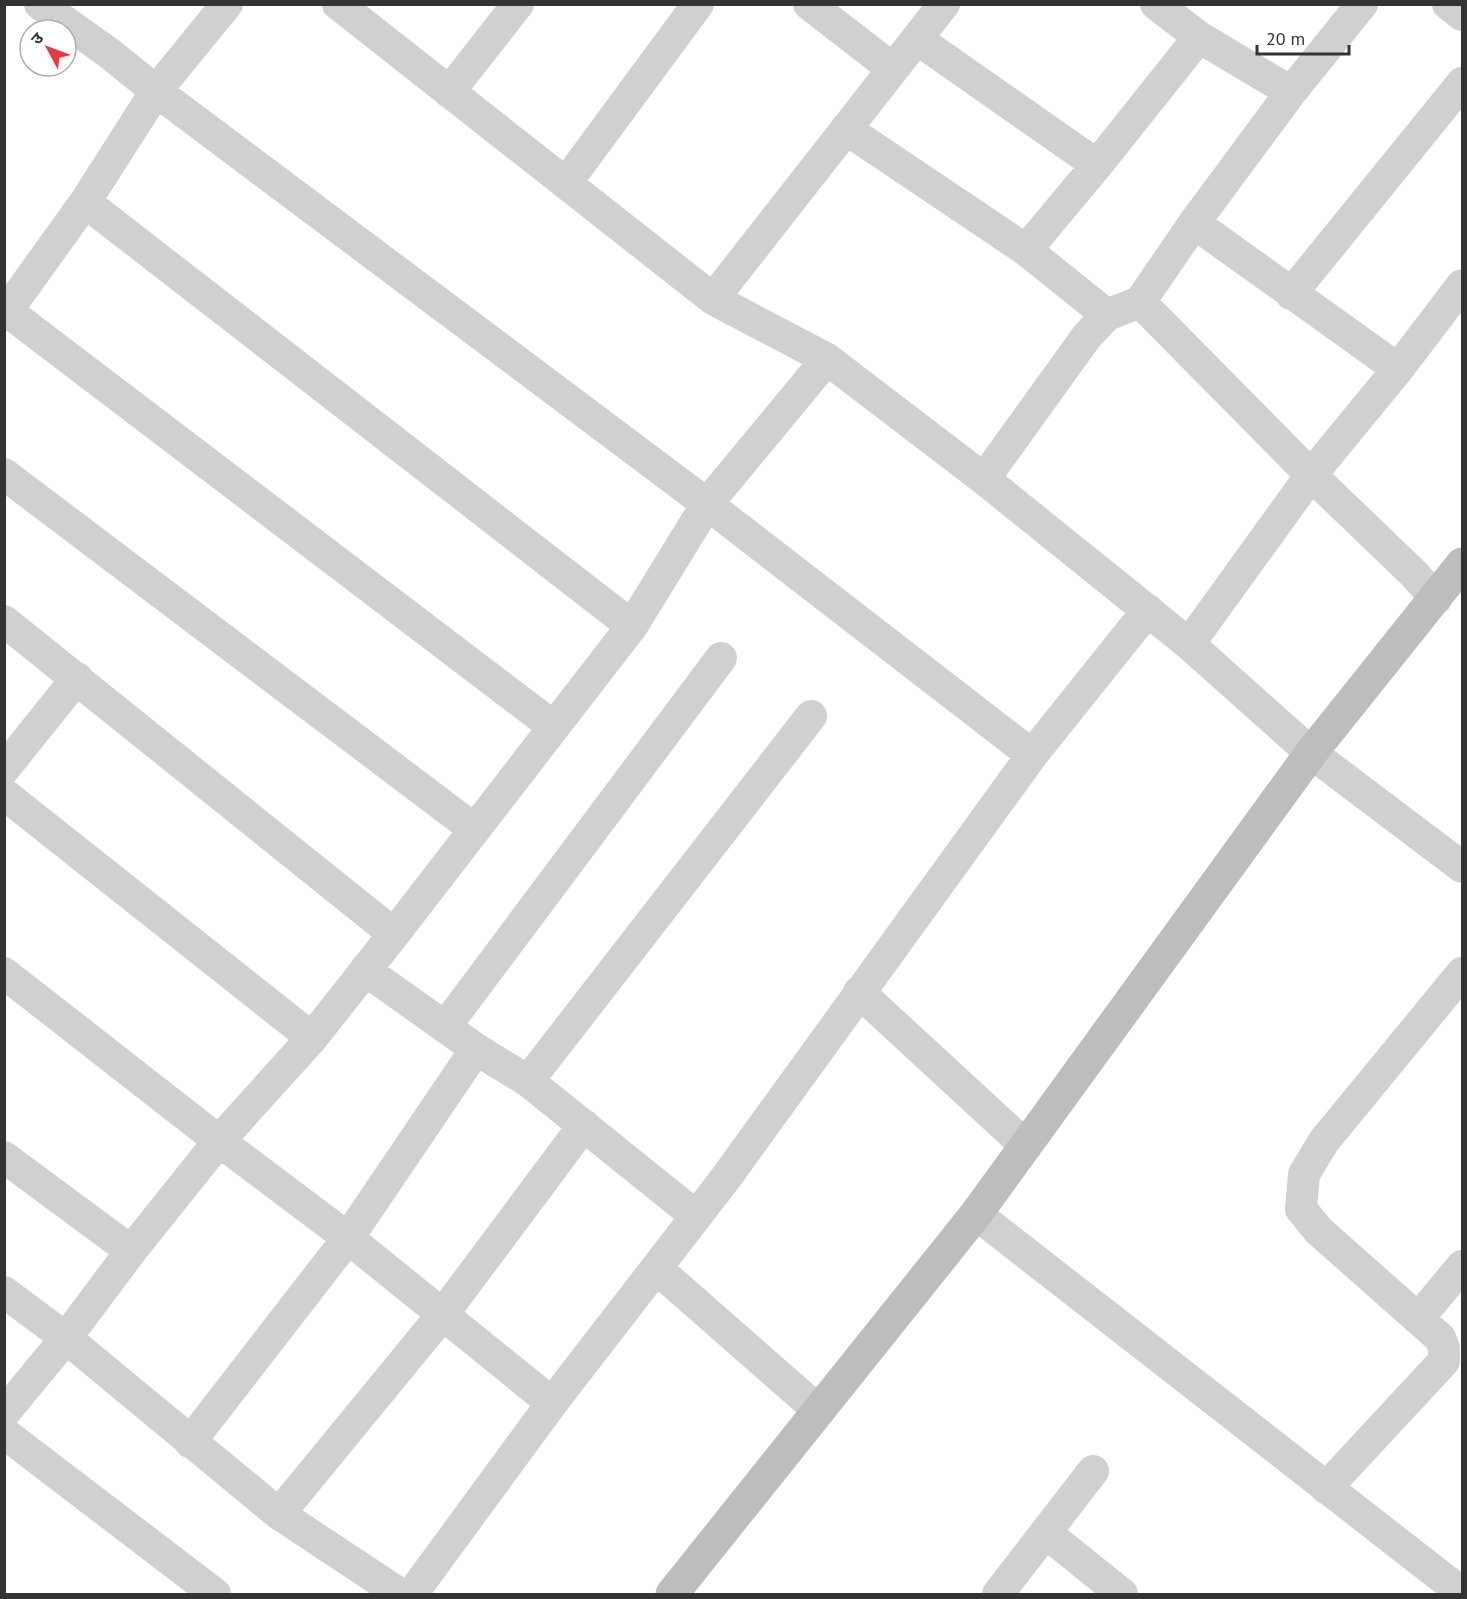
<svg xmlns="http://www.w3.org/2000/svg" width="1467" height="1599" font-family="'PT Sans','Noto Sans Devanagari',sans-serif">
	<style>
		.lines { fill: none; stroke-linecap: round; stroke-linejoin: round }
		.street { stroke: #d0d0d0; stroke-width: 32 }
		.secondary { stroke: #bdbdbd; stroke-width: 33 }
	</style>
	<rect width="100%" height="100%" fill="#fff"/>
	<g class="lines">
		<path class="street" d="M40 4 109 53 156 91 707 504 1032 755
			M338 4 713 299 827 359 984 479 1189 644 1311 753 1462 867
			M809 4 893 69
			M1156 4 1199 37 1291 92
			M1448 4 1462 15
			M917 39 1097 165
			M449 92 518 4
			M846 129 1026 250 1107 315
			M566 183 698 4
			M85 202 632 626
			M1194 223 1398 369
			M1026 250 1097 165 1199 37
			M1291 294 1462 83
			M713 299 944 4
			M1140 302 1311 475 1414 574 1436 599
			M7 311 554 727
			M4 315 85 202 156 91 227 4
			M4 474 474 829
			M984 479 1087 336 1107 315 1140 302 1194 223 1291 92 1362 4
			M4 621 394 934
			M1189 644 1311 475 1398 369 1462 285
			M4 769 77 678
			M4 794 312 1038
			M365 970 476 1049 528 1081 696 1216
			M4 973 219 1141 348 1238 552 1403
			M859 992 1026 1146
			M445 1027 721 658
			M528 1081 811 716
			M4 1157 131 1251
			M976 1214 1462 1593
			M656 1268 819 1411
			M4 1292 66 1338 279 1514 400 1594
			M1418 1319 1462 1266
			M4 1413 66 1338 131 1251 219 1141 312 1038 394 934 632 626 707 504 827 359
			M4 1433 215 1594
			M190 1442 348 1238 476 1049
			M1326 1488 1444 1361V1348L1440 1338 1319 1231 1301 1209 1304 1174 1324 1141 1462 973
			M279 1514 443 1314 584 1125
			M1046 1533 1122 1594
			M412 1594 552 1403 725 1179 1032 755 1148 610
			M998 1594 1093 1471"/>
		<path class="secondary" d="M672 1594 976 1214 1311 753 1462 564"/>
	</g>
	<rect width="1467" height="1599" fill="none" stroke="#333333" stroke-width="12"/>
	<g transform="translate(48 48) rotate(311)"><circle r="28" fill="#ffffff" stroke="#adadad" stroke-width="1.5"/>
	<path d="M0-4.5L10 22L0 15L-10 22Z" fill="#e63946"/>
	<text y="-9" font-size="16" font-weight="bold" text-anchor="middle" fill="#333333">उ</text>
	</g>
	<path d="M1257 45v9h92v-9" fill="none" stroke="#333333" stroke-width="3"/>
	<text x="1266" y="45" font-size="18" fill="#333333" stroke="#ffffff" stroke-width="4.5" paint-order="stroke">20 m</text>
</svg>
